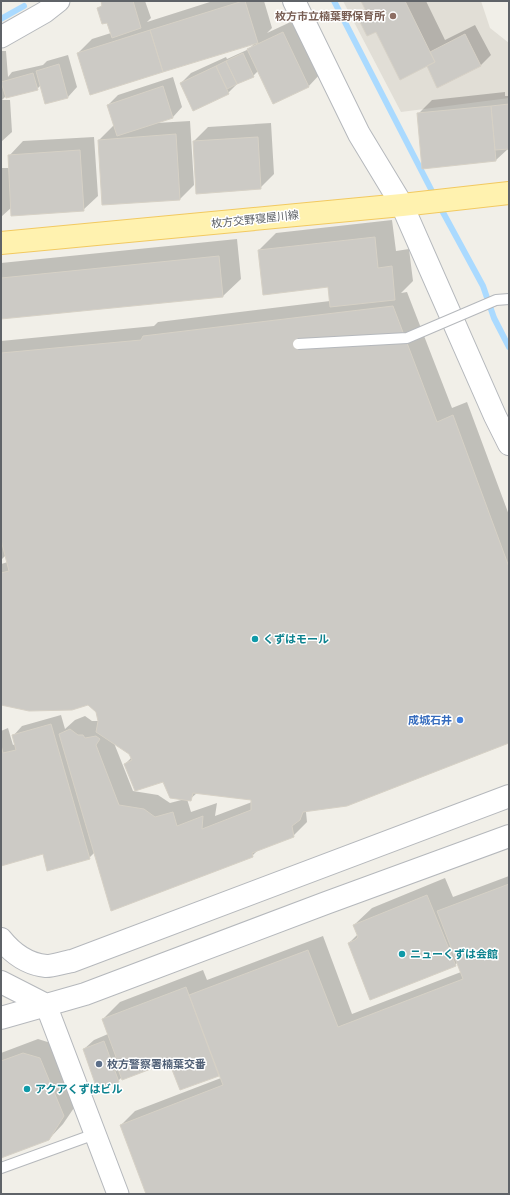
<svg xmlns="http://www.w3.org/2000/svg" width="510" height="1195" font-family="'Archivo Narrow','Noto Sans JP',sans-serif">
	<style>
		.education { fill: #e1ded6 }
		.shadow { fill: #0003; fill-rule: evenodd }
		.lines { fill: none; stroke-linecap: round; stroke-linejoin: round }
		.stream { stroke: #aadaff; stroke-width: 6 }
		.building { fill: #cccac5; stroke: #d6d1c6 }
		.service-casing { stroke: #b5b8bc; stroke-width: 12 }
		.minor-casing { stroke: #b5b8bc; stroke-width: 23 }
		.tertiary-casing { stroke: #b5b8bc; stroke-width: 24 }
		.primary-casing { stroke: #f2c960; stroke-width: 24 }
		.service { stroke: #fff; stroke-width: 10 }
		.minor { stroke: #fff; stroke-width: 21 }
		.tertiary { stroke: #fff; stroke-width: 22 }
		.primary { stroke: #fff2af; stroke-width: 22 }
		.service-bridge-casing { stroke: #b5b8bc; stroke-width: 12; stroke-linecap: butt }
		.service-bridge { stroke: #fff; stroke-width: 10 }
		.education-dot { fill: #8d6e63; stroke: #fff; stroke-width: 1.5 }
		.culture-dot { fill: #0f9aa8; stroke: #fff; stroke-width: 1.5 }
		.shop-dot { fill: #3f7fe0; stroke: #fff; stroke-width: 1.5 }
		.service-dot { fill: #5c6f8a; stroke: #fff; stroke-width: 1.5 }
		.labels { text-anchor: middle; dominant-baseline: central; stroke-width: 3; stroke-linejoin: round; paint-order: stroke }
		.education-label { font-size: 11px; font-weight: bold; fill: #785e54; stroke: #fff; text-anchor: end }
		.street-label { font-size: 11px; fill: #5f6368; stroke: #fff }
		.culture-label { font-size: 11px; font-weight: bold; fill: #0d838f; stroke: #fff; text-anchor: start }
		.shop-label { font-size: 11px; font-weight: bold; fill: #366cbe; stroke: #fff; text-anchor: end }
		.service-label { font-size: 11px; font-weight: bold; fill: #4e5e75; stroke: #fff; text-anchor: start }
	</style>
	<rect width="100%" height="100%" fill="#f1efe8"/>
	<path class="education" d="M343 1H481L490 28 509 43V98L401 112Z"/>
	<path class="shadow" d="M102 1H145L151 18 147 22 213 1H264L272 28 267 33 297 19 322 72 308 87 258 71 253 76 238 83 228 93 181 83 191 73 226 57 227 59 249 49 255 43 78 53 92 39 111 33 108 22 99 8 103 4Z
		M362 1H426L445 40 475 25 491 55 481 65 438 86 427 65 360 20 367 12Z
		M1 51H6L8 77 12 72 43 65 47 61 68 55 77 87 68 97 41 85 37 89 6 96 2 100H10L12 132 1 142Z
		M173 77 182 107 173 117 156 123 190 121 194 185 180 199 103 204 99 140 113 126H114L108 105 118 95Z
		M505 92V96H509V148L496 160 418 114 432 100Z
		M271 123 274 174 260 188 194 141 208 127Z
		M94 137 98 196 83 210 12 207 1 217V168H9V156L23 141Z
		M392 220 396 251 409 249 413 281 401 293 407 292 452 408 467 402 509 515V742L308 810 306 812 307 822 293 836 259 849 252 856 95 852 89 858 43 853 1 865V731L8 728 13 745 15 744 13 736 22 726 61 715 65 729 75 720 85 716 92 721H99L96 712 88 704H1V564L8 562 6 555 1 560V341L154 326 158 322 330 301 328 286 259 250 276 233ZM114 743 130 753 132 757 125 764 163 781 185 799 170 803 158 795 133 791ZM197 793 252 799V802L215 816 217 803 191 812 187 799H190Z
		M237 239 241 279 223 296 1 318V263Z
		M509 876V1194H147L121 1125 135 1111 221 1078 220 1073 218 1075 170 1061 122 1077 118 1081 84 1049 94 1040 108 1034 103 1019 120 1002 203 970 207 980 323 936 352 1014 461 972 458 962 455 965 349 943 358 934 354 925 372 908 445 878 453 897Z
		M38 1039 54 1044 78 1102 63 1124 49 1139 1 1157V1053Z"/>
	<g class="lines">
		<path class="stream" d="M334 1 435 197
			M1 19 24 6
			M439 205 483 286 494 318 509 347"/>
	</g>
	<path class="building" d="M101 1H133L141 28 112 38 107 23 102 24 97 8 102 6Z
		M243 1H245L258 43 163 72 150 30Z
		M361 1H405L435 62 400 80 376 32 367 36 359 20 368 15Z
		M150 30 163 72 90 95 77 53Z
		M283 32 309 87 273 104 247 49Z
		M465 34 481 66 437 88 427 66 435 62 430 52Z
		M243 53 254 77 237 84 226 61Z
		M226 61 237 84 227 89 216 66Z
		M59 64 68 98 45 104 36 71Z
		M216 66 229 94 193 111 180 83Z
		M33 73 38 90 6 98 1 82Z
		M163 86 173 118 117 136 107 105Z
		M509 104V149L495 150 491 106Z
		M491 106 496 161 422 169 417 113Z
		M176 134 180 200 102 205 98 140Z
		M258 137 261 189 196 194 193 141Z
		M80 150 84 211 11 216 8 155Z
		M375 237 378 268 392 266 395 300 330 307 328 287 263 295 258 250Z
		M219 256 223 297 1 319V278Z
		M393 306 437 422 453 415 509 567V743L347 806 303 812 300 820 292 826 294 837 252 853 253 857 111 911 59 734 70 729 78 735H83L85 738 96 736 100 739 96 745 119 805 144 809 155 817 173 812 177 826 203 816 202 829 251 810V800L193 793 191 801 170 798 163 782 135 791 124 764 132 760 129 754 96 732 98 721 96 712 88 705 72 710 29 711 1 705V573L9 571 1 540V353L141 340 143 336Z
		M51 724 90 859 47 871 43 854 1 866V745L3 753 16 750 12 735Z
		M509 884V1194H146L120 1125 223 1085 189 995 308 950 338 1027 463 979 437 911Z
		M427 895 456 966 370 1000 348 943 355 940 358 937 353 925Z
		M186 987 219 1076 180 1090 169 1062 122 1080 114 1058 116 1057 102 1019Z
		M104 1041 119 1082 97 1089 83 1049Z
		M23 1053 40 1058 64 1116 49 1140 1 1158V1061Z"/>
	<g class="lines">
		<defs>
			<path id="service" d="M1 1168 95 1134"/>
			<path id="minor" d="M1 37 45 12 59 1
				M46 1005 118 1194"/>
			<path id="tertiary" d="M294 1 359 134 402 205 495 416 509 444
				M1 939C13 954 27 964 46 966 54 966 64 962 72 961L509 796
				M1 982 46 1005
				M1 1018 85 994 326 903 509 836"/>
			<path id="primary" d="M1 243 402 205 509 193"/>
		</defs>
		<use href="#service" class="service-casing"/>
		<use href="#minor" class="minor-casing"/>
		<use href="#tertiary" class="tertiary-casing"/>
		<use href="#primary" class="primary-casing"/>
		<use href="#service" class="service"/>
		<use href="#minor" class="minor"/>
		<use href="#tertiary" class="tertiary"/>
		<use href="#primary" class="primary"/>
		<defs>
			<path id="service-bridge" d="M298 344 407 338 496 300 509 299"/>
		</defs>
		<use href="#service-bridge" class="service-bridge-casing"/>
		<use href="#service-bridge" class="service-bridge"/>
	</g>
	<circle class="education-dot" cx="393" cy="16" r="4"/>
	<g class="culture-dot">
		<circle cx="255" cy="639" r="4"/>
		<circle cx="402" cy="954" r="4"/>
		<circle cx="27" cy="1089" r="4"/>
	</g>
	<circle class="shop-dot" cx="460" cy="720" r="4"/>
	<circle class="service-dot" cx="99" cy="1064" r="4"/>
	<g class="labels">
		<g class="education-label">
			<text x="385" y="16">枚方市立楠葉野保育所</text>
		</g>
		<g class="street-label">
			<text transform="translate(255 219) rotate(-6)">枚方交野寝屋川線</text>
		</g>
		<g class="culture-label">
			<text x="263" y="639">くずはモール</text>
			<text x="410" y="954">ニューくずは会館</text>
			<text x="35" y="1089">アクアくずはビル</text>
		</g>
		<g class="shop-label">
			<text x="452" y="720">成城石井</text>
		</g>
		<g class="service-label">
			<text x="107" y="1064">枚方警察署楠葉交番</text>
		</g>
	</g>
	<rect width="510" height="1195" fill="none" stroke="#5f6368" stroke-width="4"/>
</svg>
